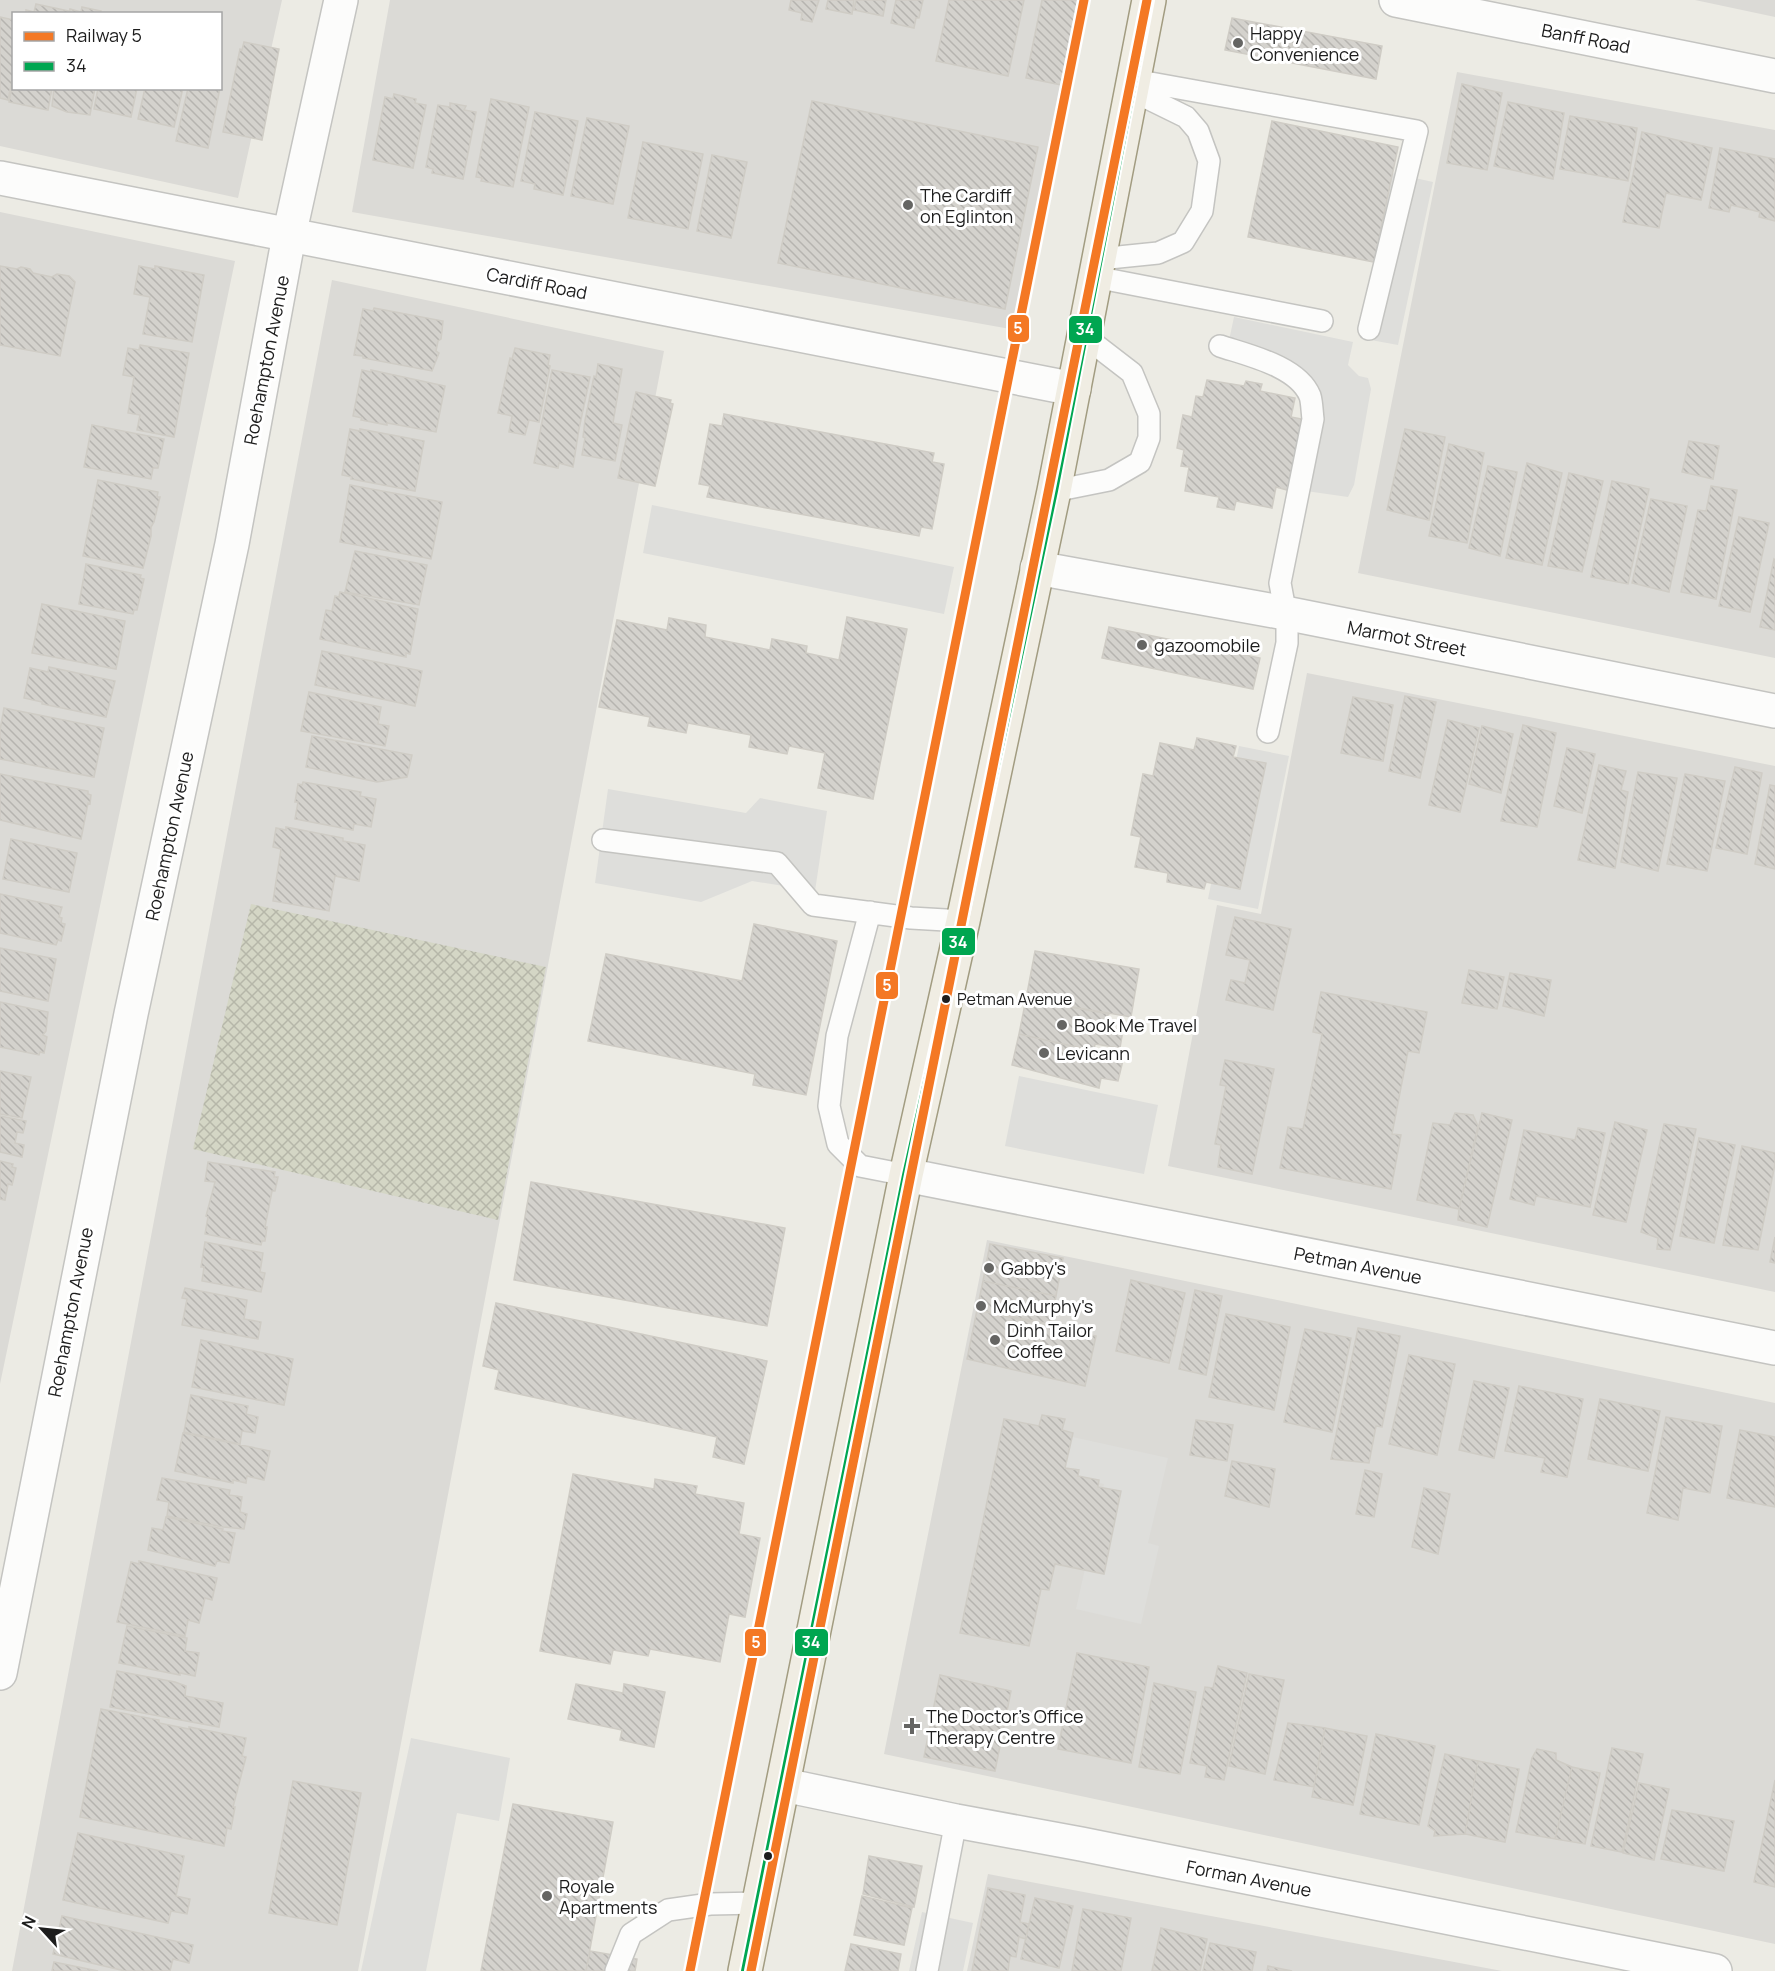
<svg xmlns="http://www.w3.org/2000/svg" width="1775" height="1971" font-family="Manrope,sans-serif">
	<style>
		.residential { fill: #dbdad6; fill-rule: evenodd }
		.construction { fill: url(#construction-cross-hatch) }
		.parking { fill: #dededb }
		.building { fill: url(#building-back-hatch); stroke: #cfccc5; stroke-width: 1.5 }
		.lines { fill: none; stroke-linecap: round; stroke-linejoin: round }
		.service-casing { stroke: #c4c4c1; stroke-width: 24 }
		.minor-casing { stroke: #c4c4c1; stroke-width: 36 }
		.primary-casing { stroke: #a29c81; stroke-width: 36 }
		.service { stroke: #fcfcfb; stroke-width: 21 }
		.minor { stroke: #fcfcfb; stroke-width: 33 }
		.primary { stroke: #f0ede3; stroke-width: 33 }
		.bus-1-casing { stroke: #fff; stroke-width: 12 }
		.bus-1 { stroke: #00a651; stroke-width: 8 }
		.rail-1-casing { stroke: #fff; stroke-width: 14 }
		.rail-1 { stroke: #f47824; stroke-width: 9 }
		.poi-dot { fill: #656563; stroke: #fff; stroke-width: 2 }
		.bus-dot { fill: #1d1d1d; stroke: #fff; stroke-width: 2 }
		.labels { text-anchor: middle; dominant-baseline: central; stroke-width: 6; stroke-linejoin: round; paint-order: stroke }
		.bus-label { font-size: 16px; fill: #1d1d1d; stroke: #fff; text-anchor: start }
		.poi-label { font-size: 18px; fill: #1d1d1d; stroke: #fff; text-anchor: start }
		.street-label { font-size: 18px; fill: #1d1d1d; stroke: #fff }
		.line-badge { stroke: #fff; stroke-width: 2 }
		.badge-label { font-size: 16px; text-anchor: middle; font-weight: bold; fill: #fff }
	</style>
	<defs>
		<pattern id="construction-cross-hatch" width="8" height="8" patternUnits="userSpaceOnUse" patternTransform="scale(1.5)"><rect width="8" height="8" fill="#d4d6c5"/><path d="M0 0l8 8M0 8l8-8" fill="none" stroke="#b6b7a9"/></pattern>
		<pattern id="building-back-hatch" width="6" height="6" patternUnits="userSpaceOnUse" patternTransform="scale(1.5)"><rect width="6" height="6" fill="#d4d2cd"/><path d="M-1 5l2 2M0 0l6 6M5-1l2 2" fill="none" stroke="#b6b4b0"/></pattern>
	</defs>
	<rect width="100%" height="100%" fill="#ecebe4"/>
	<path class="residential" d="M0 0H282L238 198 0 146ZM14 14H220V88H14Z
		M390 0H1076L1016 330 352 212Z
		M1695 0H1775V17Z
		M1457 72 1775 130V658L1358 573Z
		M0 212 235 261 0 1384Z
		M332 280 664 351 358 1971H12Z
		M1307 673 1775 766V1292L1168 1166 1217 905 1261 914Z
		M987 1240 1775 1403V1944L884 1754Z
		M988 1874 1502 1971H967Z"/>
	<path class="construction" d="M251 904 546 967 498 1220 193 1149Z"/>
	<path class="parking" d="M1392 173 1433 182 1398 345 1360 338Z
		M1234 317 1353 342 1348 365 1359 376 1368 378 1371 389 1354 485 1348 497 1299 490 1311 431 1299 379 1227 350Z
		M652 505 954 567 944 614 643 553Z
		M1239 746 1289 756 1258 909 1208 899Z
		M608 789 746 813 760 798 827 811 815 891 752 881 701 902 595 883Z
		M1019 1076 1158 1105 1144 1174 1005 1146Z
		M1059 1434 1168 1458 1148 1543 1159 1546 1141 1624 1076 1609 1104 1484 1050 1472Z
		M411 1738 510 1758 499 1821 457 1813 426 1971H361Z
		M922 1912 973 1923 963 1971H909Z"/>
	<path class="building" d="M791 0H819L812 22 801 20 802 13 789 10Z
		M828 0H854L852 14 826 9Z
		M856 0H886L883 16 854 10Z
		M896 0H923L919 18H916L914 28 891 23Z
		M949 0H1024L1008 76 936 61Z
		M1042 0H1079L1062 85 1026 78Z
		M36 4 69 11 68 14H26V10L34 12Z
		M82 7 101 11 100 14H69L70 9 81 12Z
		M0 17 14 20V71L8 100 0 98Z
		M1232 18 1382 46 1376 79 1225 50Z
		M244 42 279 49 262 140 223 132 240 49 242 50Z
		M14 77V88H52L48 110 9 102Z
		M1462 84 1502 93 1487 170 1447 163Z
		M54 88H95L90 115 67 112 52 106Z
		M98 88H137L131 117 94 109Z
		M145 88H183L174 127 138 119Z
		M188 88H220L208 148 176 141Z
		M394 94 416 99 415 103 426 105 413 168 373 160 385 97 393 99Z
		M491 99 529 107 513 187 481 181 482 178 476 177Z
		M812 101 1038 147 1005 309 778 263Z
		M1508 102 1564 113 1553 179 1494 166Z
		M450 103 466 106 464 110 476 112 463 179 432 173 433 169 426 167 438 105 450 107Z
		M535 112 578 121 563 195 534 189 535 184 521 181Z
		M1570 116 1637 128 1628 181 1560 169Z
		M587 118 629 126 613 204 571 196Z
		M1272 121 1398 147 1374 262 1248 237Z
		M1642 132 1712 148 1701 200 1666 193 1659 228 1623 222Z
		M643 142 703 154 688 229 628 218Z
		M1720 148 1775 159V221L1759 217 1760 212 1731 205 1729 212 1709 208Z
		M712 155 747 162 731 238 697 231Z
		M0 266 17 269 21 267 30 269 33 273 52 277 57 274 69 276 75 282 60 356 0 345Z
		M139 266 155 269V266L204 275 192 342 143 334 150 297 134 294Z
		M374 308 443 321 442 331 441 339 438 341 436 351 439 353 432 371 363 358V356L354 355 363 309 373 311Z
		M140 345 189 353 174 437 137 430 140 415 128 413 134 377 123 375 128 348 139 350Z
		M515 348 550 355 548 365 550 366 539 422 529 420 525 435 509 432 512 416 498 413 510 358 512 359Z
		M598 364 622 369 613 423 622 425 615 461 582 455 585 438 583 437 585 420 594 376 596 377Z
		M362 370 371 372V370L445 386 436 432 387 423V425L361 420 362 418 353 416Z
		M552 370 590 377 579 429 573 467 559 463 558 468 534 463Z
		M1207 380 1244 386 1246 381 1262 384 1260 391 1295 398 1291 417 1302 419 1298 438 1307 439 1301 474 1291 472 1287 490 1276 487 1272 508 1236 501 1234 510 1217 507 1219 497 1185 491 1189 467 1181 466 1184 450 1177 448 1183 415 1192 417 1196 396 1203 397Z
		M636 392 671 400 670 403 673 404 655 486 618 478Z
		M724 414 934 453 932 462 944 464 932 529 921 527 919 536 707 497 710 486 699 484 710 424 722 426Z
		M92 425 164 439 158 468H153L151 479 84 467Z
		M350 429 360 431V429L424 441 415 491 351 479 352 477 342 475Z
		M1405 429 1445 437 1429 520 1387 510Z
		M1689 441 1719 446 1713 479 1682 472Z
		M1449 444 1484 453 1467 543 1429 536Z
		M1527 463 1562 473 1542 565 1506 558Z
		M1488 466 1517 472 1500 556 1469 548Z
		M1569 473 1603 481 1582 572 1548 566Z
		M98 480 158 492 157 497H160L154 522 151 527V536L143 568 83 556Z
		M1612 481 1649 489 1628 584 1591 577Z
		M350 485 442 502 431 559 340 542Z
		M1711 486 1737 490 1716 599 1681 592 1698 510 1706 511Z
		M1651 499 1687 506 1669 592 1632 583Z
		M1739 517 1769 523 1750 612 1719 606Z
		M355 551 427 565 419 605 345 592Z
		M1774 559 1775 560V630L1760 627Z
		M86 564 141 575 140 578 144 579 137 610H134L133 614 79 604Z
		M340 592 418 609 410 654 406 653V657L320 639 326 610 332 611 335 596 339 597Z
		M42 604 125 621 116 669 32 653Z
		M847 617 907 629 873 799 818 788 825 753 789 746 787 754 749 747 751 735 688 723 686 733 648 726 650 717 599 707 617 620 667 630 669 618 706 625 705 637 770 650 772 639 807 646 806 653 839 660Z
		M1109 627 1260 658 1253 689 1102 658Z
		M322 651 422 671 415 706 315 685Z
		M49 667 115 681 106 717 42 704V702L24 698 30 668 48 672Z
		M309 692 381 707 378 724 389 726 385 746 301 731Z
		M1405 696 1436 702 1420 778 1389 771Z
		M1353 697 1393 705 1383 761 1341 753Z
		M4 708 104 728 94 777 0 759V730Z
		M1448 720 1479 728 1460 812 1429 805Z
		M1523 725 1556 733 1537 827 1501 821Z
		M1482 726 1513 734 1501 793 1469 784Z
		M312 736 412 755 407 777 377 782 306 767Z
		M1197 738 1236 746 1233 757 1266 763 1240 889 1206 882 1204 889 1167 882 1168 873 1135 867 1141 837 1131 835 1143 774 1153 776 1160 743 1194 750Z
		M1567 748 1595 754 1582 813 1554 806Z
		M1599 765 1626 771 1621 790 1628 792 1615 868 1578 860Z
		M1735 767 1762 773 1747 854 1716 848Z
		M1638 772 1677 778 1658 871 1621 862Z
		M0 774 88 791V794L91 795 90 804 88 803 81 839 0 820Z
		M1685 774 1725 781 1707 871 1667 864Z
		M303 782 361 792 360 796 376 799 371 827 354 824 353 830 295 819 298 802H295L298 784 302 785Z
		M1770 785 1775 786V869L1755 864Z
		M286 827 343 838V841L365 845 359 881 335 876 329 911 273 901 281 849 273 847 276 828 286 830Z
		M11 839 77 853 69 892 3 879Z
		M0 894 62 907 59 917 62 918 61 923 65 924 61 941 58 940 56 945 0 933Z
		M1235 917 1291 929 1273 1010 1226 1000 1231 980 1245 983 1250 960 1226 955Z
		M754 924 837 941 806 1095 753 1085 755 1074 588 1041 606 954 742 981Z
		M0 948 56 959 48 1001 0 991Z
		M1035 951 1139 969 1131 1017 1026 999Z
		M1469 970 1504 977 1497 1009 1462 1003Z
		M1510 973 1551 980 1544 1016 1503 1006Z
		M1321 992 1427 1012 1419 1053 1408 1051 1392 1134 1401 1135 1391 1189 1280 1168 1288 1127 1303 1129 1322 1034 1313 1032Z
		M1026 999 1109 1014 1097 1026 1123 1030 1120 1048 1095 1044 1094 1051 1019 1034Z
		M0 1002 48 1012 46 1031 43 1035 47 1037 44 1053 40 1052 39 1055 0 1047Z
		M1019 1034 1094 1051 1124 1056 1118 1081 1101 1078 1099 1088 1012 1065Z
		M1225 1060 1274 1069 1252 1174 1218 1167 1221 1145 1215 1144 1226 1086 1220 1085Z
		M0 1071 31 1077 22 1118 0 1114Z
		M1455 1113 1473 1115 1478 1126 1459 1209 1417 1200 1433 1123 1450 1125Z
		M1482 1113 1512 1120 1487 1227 1458 1220 1459 1209Z
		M0 1116 26 1121 23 1133 17 1132 15 1143 24 1145 22 1157 0 1152Z
		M1615 1122 1647 1130 1626 1222 1593 1215Z
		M1664 1124 1696 1129 1670 1250 1657 1249 1658 1238 1641 1232Z
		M1578 1128 1605 1133 1590 1207 1536 1196 1534 1205 1510 1199 1524 1130 1575 1140Z
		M1699 1138 1735 1145 1714 1243 1680 1236Z
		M1742 1146 1775 1153V1164L1758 1250 1723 1245Z
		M0 1161 13 1164 12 1167 16 1168 12 1185 8 1184 5 1200 0 1199Z
		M208 1162 275 1172 274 1177H278L275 1191H272L265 1227H267L265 1241H262L261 1245 205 1234 208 1217 206 1216 215 1182 205 1181Z
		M531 1182 785 1228 767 1326 514 1280Z
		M1775 1237V1263L1770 1262Z
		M205 1242 263 1253 260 1272 265 1273 261 1292 202 1281 204 1267H201Z
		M990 1244 1063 1258 1056 1296 983 1281Z
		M1131 1280 1185 1293 1169 1363 1116 1351Z
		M983 1281 1056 1296 1050 1324 977 1310Z
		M185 1288 247 1300 244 1319 261 1322 258 1339 182 1325 187 1299 182 1298Z
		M1195 1290 1222 1296 1206 1375 1179 1369Z
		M496 1303 767 1361 744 1464 713 1457 717 1437 495 1389 499 1370 483 1366Z
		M977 1310 1096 1336 1085 1386 967 1359Z
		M1226 1314 1290 1327 1274 1410 1209 1397Z
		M1358 1328 1400 1336 1382 1427 1376 1426 1369 1463 1331 1459Z
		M1305 1329 1351 1338 1332 1432 1284 1422Z
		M201 1340 293 1359 284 1405 192 1387Z
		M1409 1355 1455 1364 1437 1455 1389 1444Z
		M1474 1381 1509 1388 1494 1458 1459 1450Z
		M1519 1386 1583 1399 1567 1477 1541 1472 1545 1458 1505 1451Z
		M191 1395 248 1406 246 1414 258 1417 255 1433 242 1431 240 1444 184 1432Z
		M1600 1399 1660 1411 1648 1471 1588 1459Z
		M1042 1415 1065 1419 1062 1430 1073 1433 1065 1468 1079 1470 1078 1476 1099 1480 1098 1487 1121 1491 1104 1574 1055 1564 1049 1590 1041 1589 1029 1646 960 1633 1004 1419 1039 1426Z
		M1666 1417 1722 1426 1710 1493 1683 1488 1678 1520 1647 1513Z
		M1196 1420 1233 1425 1227 1461 1190 1455Z
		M1740 1430 1775 1437V1507L1727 1498Z
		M183 1433 270 1451 264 1480 247 1476 246 1483 233 1480V1483L175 1471Z
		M1232 1461 1275 1469 1269 1507 1225 1496Z
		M1365 1470 1382 1474 1374 1517 1356 1514Z
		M573 1474 654 1489 655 1479 697 1486 695 1494 744 1503 739 1534 760 1538 745 1617 729 1614 720 1662 650 1649 648 1656 613 1650 610 1664 540 1651Z
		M162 1478 230 1490 229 1495 242 1497 240 1512 247 1514 244 1529 223 1527 167 1516 169 1502 157 1500Z
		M1424 1488 1450 1494 1438 1554 1412 1547Z
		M166 1517 223 1529 222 1531 235 1533 229 1563 217 1561 215 1566 148 1550 152 1528 163 1530Z
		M139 1561 217 1578 212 1600 205 1598 199 1623 188 1620 185 1636 117 1622 131 1562 139 1564Z
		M127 1626 187 1638 185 1651 199 1653 195 1676 180 1673V1675L119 1663Z
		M1077 1653 1149 1667 1131 1763 1058 1749Z
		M1218 1666 1247 1673 1224 1780 1205 1777 1207 1766 1190 1763 1205 1687 1213 1688Z
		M117 1671 175 1682 186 1686 185 1696 223 1703 219 1727 110 1707Z
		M1249 1674 1284 1680 1265 1774 1229 1766Z
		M940 1675 1011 1691 995 1771 924 1757Z
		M1154 1683 1196 1692 1180 1774 1139 1767Z
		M576 1684 623 1693 624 1684 665 1692 654 1747 620 1740 622 1730 568 1719Z
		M101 1709 159 1720V1723L189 1729V1727L246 1738 242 1756 246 1757 233 1807H235L231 1829 227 1828 224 1846 80 1817Z
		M1288 1723 1325 1728 1314 1787 1274 1780Z
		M1325 1728 1367 1736 1353 1805 1312 1797Z
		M1376 1734 1435 1746 1419 1825 1360 1814Z
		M1612 1748 1643 1754 1622 1852 1591 1846Z
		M1537 1749 1556 1753V1760L1572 1767 1555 1839 1516 1832 1532 1758Z
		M1445 1754 1478 1761 1465 1834 1434 1836 1435 1831 1428 1826Z
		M1478 1761 1519 1769 1505 1842 1465 1834Z
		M1572 1767 1600 1773 1585 1844 1555 1839Z
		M1775 1780V1887L1754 1882Z
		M293 1781 361 1793 337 1925 269 1913Z
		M1639 1783 1669 1789 1654 1860 1623 1853Z
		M513 1804 613 1822 586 1971H481Z
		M1672 1810 1734 1821 1724 1871 1661 1859Z
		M78 1833 184 1856 176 1896 190 1899 187 1914 171 1911 168 1923 63 1900Z
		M869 1856 922 1866 914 1907 863 1894Z
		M988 1888 1025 1895 1020 1922 1029 1924 1026 1939 1019 1937 1016 1957 1010 1956 1008 1971H972Z
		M862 1896 912 1908 904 1945 854 1935Z
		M1035 1898 1073 1906 1059 1968 1021 1959Z
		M1083 1909 1131 1918 1121 1971H1072Z
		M62 1916 193 1945 189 1963 173 1959 170 1971H125L53 1954Z
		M1161 1928 1207 1939 1200 1971H1152Z
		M1210 1943 1256 1952 1252 1971H1203Z
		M851 1944 901 1954 898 1971H845Z
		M590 1951 637 1959 635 1971H586Z
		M54 1962 98 1971H52Z
		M1268 1966 1292 1971H1267Z"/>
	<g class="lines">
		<defs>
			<path id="service" d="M1134 80 1417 131 1369 329
				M1099 259 1158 253 1183 242 1202 211 1209 161 1198 131 1186 117 1131 90
				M1095 277 1322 321
				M1220 346C1247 355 1298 366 1310 396 1312 402 1312 412 1313 419L1280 583 1287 621V643L1268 732
				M1054 491 1109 480 1140 462 1149 438V414L1132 373 1084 336
				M603 840 777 863 813 905 911 918 963 921
				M870 912 837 1036 829 1106 838 1144 860 1166 906 1175
				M616 1971 631 1934 668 1910 710 1904 759 1903
				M927 1971 956 1821"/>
			<path id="minor" d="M1396 0 1775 76
				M0 178 1074 389
				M1037 568 1285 613 1775 711
				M906 1175 1775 1348
				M0 1673 131 1014 232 544 289 236 341 0
				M784 1785 956 1821 1081 1844 1715 1971"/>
			<path id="primary" d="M745 1971 906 1175 963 921 1054 491 1149 0"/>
		</defs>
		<use href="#service" class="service-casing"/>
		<use href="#minor" class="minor-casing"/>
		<use href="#primary" class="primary-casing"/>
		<use href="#service" class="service"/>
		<use href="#minor" class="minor"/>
		<use href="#primary" class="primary"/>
		<defs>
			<path id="bus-1" d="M745 1971 906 1175 963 921 1054 491 1149 0"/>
		</defs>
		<use href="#bus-1" class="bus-1-casing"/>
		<use href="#bus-1" class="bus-1"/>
		<defs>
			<path id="rail-1" d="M690 1971 1084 0
				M751 1971 1147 0"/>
		</defs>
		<use href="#rail-1" class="rail-1-casing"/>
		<use href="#rail-1" class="rail-1"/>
	</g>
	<g class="poi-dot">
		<circle cx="1238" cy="43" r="6"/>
		<circle cx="908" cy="205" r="6"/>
		<circle cx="1142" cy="645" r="6"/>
		<circle cx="1062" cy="1025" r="6"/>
		<circle cx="1044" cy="1053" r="6"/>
		<circle cx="989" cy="1268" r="6"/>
		<circle cx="981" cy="1306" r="6"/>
		<circle cx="995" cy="1340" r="6"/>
		<path d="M909 1717h6v6h6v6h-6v6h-6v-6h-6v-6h6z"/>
		<circle cx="547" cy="1896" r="6"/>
	</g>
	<g class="bus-dot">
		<circle cx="946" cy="999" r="5"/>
		<circle cx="768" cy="1856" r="5"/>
	</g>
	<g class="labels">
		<g class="bus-label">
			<text x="957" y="999">Petman Avenue</text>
		</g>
		<g class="poi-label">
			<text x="1250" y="33">Happy<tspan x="1250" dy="21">Convenience</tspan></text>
			<text x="920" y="195">The Cardiff<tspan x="920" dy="21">on Eglinton</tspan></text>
			<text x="1154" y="645">gazoomobile</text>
			<text x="1074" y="1025">Book Me Travel</text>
			<text x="1056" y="1053">Levicann</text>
			<text x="1001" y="1268">Gabby's</text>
			<text x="993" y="1306">McMurphy's</text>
			<text x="1007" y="1330">Dinh Tailor<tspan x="1007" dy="21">Coffee</tspan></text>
			<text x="926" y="1716">The Doctor's Office<tspan x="926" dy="21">Therapy Centre</tspan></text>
			<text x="559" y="1886">Royale<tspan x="559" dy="21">Apartments</tspan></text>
		</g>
		<g class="street-label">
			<text transform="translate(1586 38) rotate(11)">Banff Road</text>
			<text transform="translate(537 283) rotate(11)">Cardiff Road</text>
			<text transform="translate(266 360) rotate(-79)">Roehampton Avenue</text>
			<text transform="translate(1407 638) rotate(11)">Marmot Street</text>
			<text transform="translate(169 836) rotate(-78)">Roehampton Avenue</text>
			<text transform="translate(1358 1265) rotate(11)">Petman Avenue</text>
			<text transform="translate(70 1312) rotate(-79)">Roehampton Avenue</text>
			<text transform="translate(1249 1878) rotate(11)">Forman Avenue</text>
		</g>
	</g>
	<g class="line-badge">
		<rect x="1007" y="314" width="23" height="29" rx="6" fill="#f47824"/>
		<rect x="1068" y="315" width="35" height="29" rx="6" fill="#00a651"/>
		<rect x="941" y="927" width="35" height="29" rx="6" fill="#00a651"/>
		<rect x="875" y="971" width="24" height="29" rx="6" fill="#f47824"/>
		<rect x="794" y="1628" width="35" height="29" rx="6" fill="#00a651"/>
		<rect x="744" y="1628" width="23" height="29" rx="6" fill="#f47824"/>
	</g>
	<g class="badge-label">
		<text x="1018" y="334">5</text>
		<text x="1085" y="335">34</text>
		<text x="958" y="948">34</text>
		<text x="887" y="991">5</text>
		<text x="811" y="1648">34</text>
		<text x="756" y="1648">5</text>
	</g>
	<rect x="12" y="12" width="210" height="78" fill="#ffffff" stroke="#a5a5a5" stroke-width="1.5"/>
	<rect x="24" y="32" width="30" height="9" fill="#f47824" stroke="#a5a5a5" stroke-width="1.5"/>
	<text x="66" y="42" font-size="18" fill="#1d1d1d">Railway 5</text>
	<rect x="24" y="62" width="30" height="9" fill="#00a651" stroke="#a5a5a5" stroke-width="1.5"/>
	<text x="66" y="72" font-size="18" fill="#1d1d1d">34</text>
	<g transform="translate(42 1929) rotate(297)" stroke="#ffffff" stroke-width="4.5" paint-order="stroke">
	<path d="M0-4.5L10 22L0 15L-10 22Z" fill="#1d1d1d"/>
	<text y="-9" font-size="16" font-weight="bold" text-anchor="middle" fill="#1d1d1d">N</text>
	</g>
</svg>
